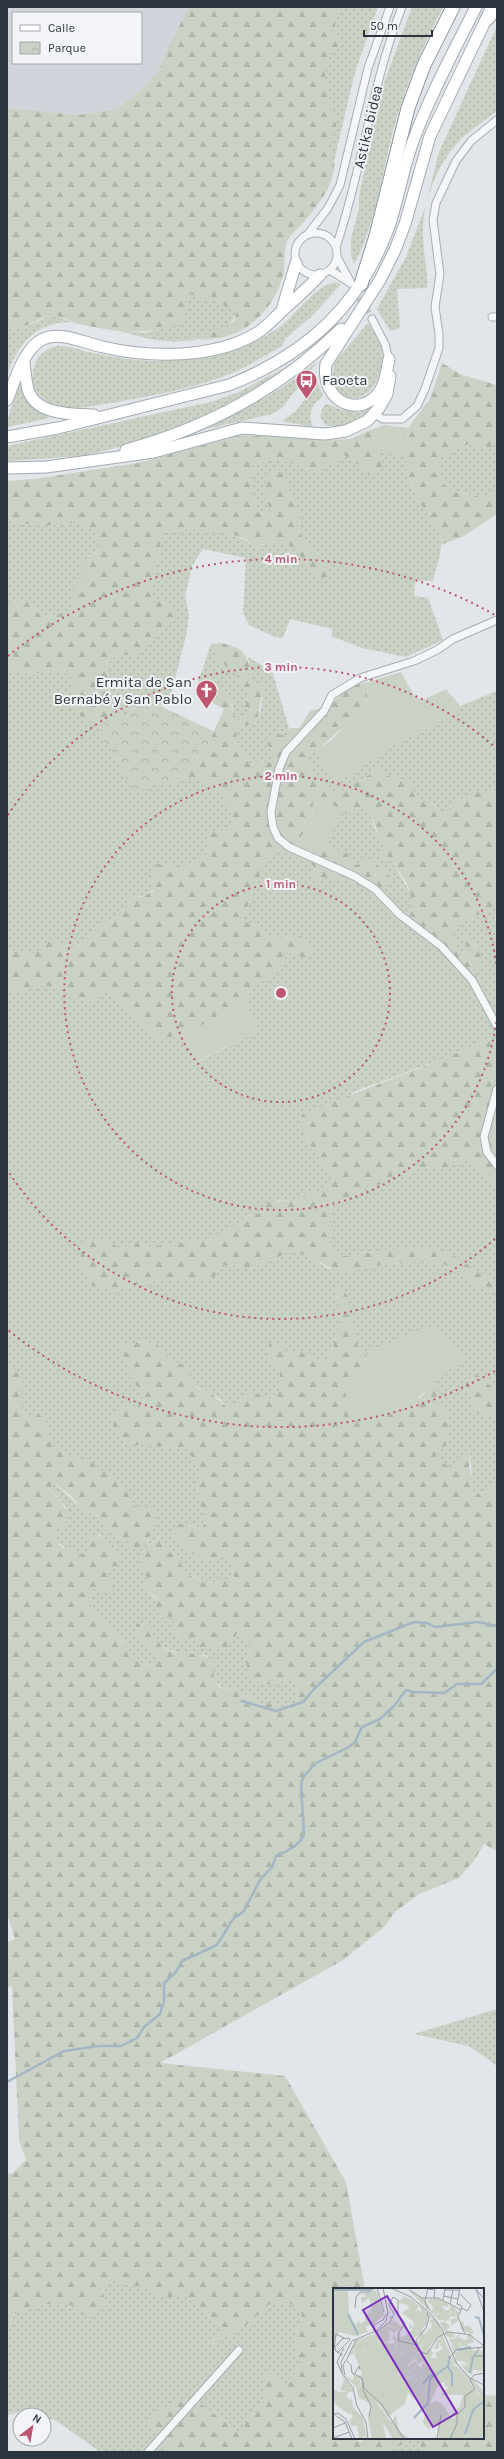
<svg xmlns="http://www.w3.org/2000/svg" width="504" height="2459" font-family="Karla,sans-serif">
	<style>
		.built { fill: #d1d5db; fill-rule: evenodd }
		.grass { fill: url(#grass-dots) }
		.forest { fill: url(#forest-firs) }
		.park { fill: url(#park-crowns) }
		.garden { fill: #c9d2c4 }
		.lines { fill: none; stroke-linecap: round; stroke-linejoin: round }
		.stream { stroke: #a2b6c5; stroke-width: 2.5 }
		.minor-tunnel { stroke: #bec2c7; stroke-width: 7; stroke-dasharray: 7 3.5; stroke-linecap: butt }
		.minor-casing { stroke: #a8adb3; stroke-width: 9 }
		.primary-casing { stroke: #a3abb3; stroke-width: 13 }
		.motorway-casing { stroke: #8b949e; stroke-width: 15 }
		.minor { stroke: #f5f6f8; stroke-width: 7 }
		.primary { stroke: #fff; stroke-width: 11 }
		.motorway { stroke: #fff; stroke-width: 13 }
		.ring { fill: none; stroke: #bf566f; stroke-width: 2; stroke-dasharray: 2 4 }
		.labels { text-anchor: middle; dominant-baseline: central; stroke-width: 4; stroke-linejoin: round; paint-order: stroke }
		.street-label { font-size: 15px; fill: #2c353f; stroke: #f2f4f7 }
		.poi-label { font-size: 15px; fill: #2c353f; stroke: #f2f4f7; text-anchor: start }
		.inset-river { fill: none; stroke: #a2b6c5; stroke-width: 2 }
		.inset-road { fill: none; stroke: #999fa5; stroke-width: 1 }
		.view { fill: #7b2cbf; fill-opacity: 0.15; stroke: #7b2cbf; stroke-width: 2 }
		.inset-edge { fill: none; stroke: #2c353f; stroke-width: 2 }
		.centre { fill: #bf566f; stroke: #f2f4f7; stroke-width: 2 }
		.ring-label { font-size: 12px; text-anchor: middle; font-weight: bold; fill: #bf566f; stroke: #f2f4f7; stroke-width: 4; stroke-linejoin: round; paint-order: stroke }
	</style>
	<defs>
		<pattern id="grass-dots" width="8" height="8" patternUnits="userSpaceOnUse"><rect width="8" height="8" fill="#c9d2c4"/><path d="M2 2h.1M6 6h.1" fill="none" stroke="#adb5a9" stroke-width="1.8" stroke-linecap="round"/></pattern>
		<pattern id="forest-firs" width="22" height="20" patternUnits="userSpaceOnUse"><rect width="22" height="20" fill="#c9d2c4"/><path d="M5 1l3.5 6h-7zM16 11l3.5 6h-7z" fill="#adb5a9"/></pattern>
		<pattern id="park-crowns" width="20" height="18" patternUnits="userSpaceOnUse"><rect width="20" height="18" fill="#c9d2c4"/><path d="M2 6a3 3 0 1 1 6 0M12 15a3 3 0 1 1 6 0" fill="none" stroke="#adb5a9"/></pattern>
	</defs>
	<rect width="100%" height="100%" fill="#e2e5e9"/>
	<path class="built" d="M7 7H189L167 49 160 68 144 87 117 109 78 115 7 108ZM13 13H141V63H13Z"/>
	<path class="grass" d="M340 7H378L355 72 334 161 326 145 337 128 326 85 324 65 340 44 335 25Z
		M412 7H443C423 46 405 86 394 128 381 174 377 222 354 264L351 255V239L359 209V196L374 124 384 83Z
		M497 26V111C485 120 472 129 461 139 436 165 421 204 423 239 424 256 428 271 427 288L397 289 400 328 390 331 377 309 406 257 425 208 439 152Z
		M335 282 341 284 312 316 286 338 282 346C264 356 246 368 227 375 190 389 151 396 111 403 96 405 77 410 62 407 40 401 29 389 34 367 36 358 44 350 53 347 64 343 82 351 93 353 114 357 140 362 161 361 205 358 246 353 282 325 299 311 313 288 335 282Z
		M189 293 204 301 217 300 224 306 237 310C232 332 209 334 190 338L197 340C161 344 149 339 116 330L144 333 179 324 187 309Z
		M54 315 71 322C36 322 18 344 7 375V330C25 331 37 319 54 315Z
		M368 323C372 330 379 339 381 347 384 357 382 366 379 375 364 417 321 395 336 360Z
		M318 361 282 408 272 414 206 429 280 389Z
		M288 366 252 392 187 426 123 446 83 456 7 461V446L211 402 239 392Z
		M20 381C24 400 34 409 50 418L7 427C7 414 17 396 20 381Z
		M317 382 323 396C312 404 307 414 313 427L282 421 296 411Z
		M327 404 342 410 359 412 372 407C364 421 341 429 325 425L320 416 323 407Z
		M493 443H497V494L493 493 483 498C471 493 459 493 446 489L437 465 440 458 468 444 491 449Z
		M378 452 406 455C403 496 441 516 441 545 441 556 435 570 433 581H415L414 596 428 598 443 640 406 657 362 648 331 636 333 629 290 619 283 638 275 637 249 625 243 613 246 558 203 549 192 566 185 596 189 615 186 636 170 698 160 706 136 707 144 698 119 697 111 688 106 661 122 655H136L155 634 177 617 153 602C151 579 161 555 162 532 190 528 233 527 255 548 279 536 294 542 307 565L325 562 299 533 300 517 286 479 266 498 274 517 259 511C251 491 249 483 258 463L277 458 319 473 344 455 362 467 383 468Z
		M7 521C14 524 54 526 63 525 68 525 73 522 78 521L94 532 100 549 89 556 85 576 75 582 70 592 75 605 67 614H54L43 618 28 602 7 603Z
		M211 644 221 652 217 658 233 672H240V686L249 690 248 700 251 708 247 716 238 718 232 714 233 706 224 689 197 685Z
		M248 657 272 671 289 728 287 735H273L271 762 249 763 237 741 236 727 256 723 261 710 263 687 252 680Z
		M17 670 28 674 64 671 74 682 71 695 91 722H105L99 729 101 739 108 745 134 791 179 781H203L225 799 234 824 222 830 208 832 206 855 179 870 171 865C160 882 153 899 131 896L115 918 94 928 81 947 44 943 35 954 13 950 7 953V674Z
		M497 691V794L491 785 484 797 460 799 451 803 450 812 443 814 432 802H423L401 779 391 777 374 767 372 773 345 790 335 791 324 786 311 772 309 757 316 750 334 785 396 743 439 724 460 706Z
		M356 808 367 809 371 815 375 829 385 844 392 861 411 894 412 906 408 914 447 947 478 982 474 969 477 947 466 937 471 949 467 955 458 948 452 936C462 919 479 914 497 908L495 919 497 924V1042L490 1038 445 1058 356 1091 298 1126 333 1181 319 1191H310C301 1200 292 1203 279 1199L263 1212 244 1217 235 1226 212 1239 146 1247 135 1242 119 1249 112 1291 143 1283 175 1279 194 1281 224 1265 254 1268 291 1251 314 1259 327 1268 352 1271 374 1266 423 1261 446 1265 488 1292 497 1290V1392L485 1380 472 1372 465 1383 475 1412 497 1419V1481L488 1491 471 1496C475 1479 469 1464 470 1447L453 1470 436 1456 448 1418 439 1400 436 1381 466 1356 434 1325 368 1352 358 1347 354 1329 332 1285C345 1314 342 1332 327 1360H315L299 1351 269 1358 280 1370 279 1390 266 1401 251 1393 227 1408 220 1399 193 1385 185 1364H175L161 1351 143 1341 131 1345 119 1343 121 1353 130 1367V1376L143 1396 136 1408 123 1442C140 1445 158 1444 174 1450L185 1446 200 1471C194 1487 199 1505 206 1521L201 1529 189 1525 173 1534 199 1560 218 1556 231 1560 234 1577C218 1587 196 1583 183 1569 181 1566 182 1560 179 1557 174 1550 165 1544 159 1537L141 1551 148 1579 145 1588 173 1618 176 1627 171 1633 183 1638H193L200 1647 225 1651 238 1632 245 1636 250 1648 246 1657 265 1685 292 1679 297 1689 298 1704 287 1709 271 1703H259L250 1696 239 1691 224 1689 215 1681 207 1655C196 1655 167 1653 160 1644 149 1633 155 1627 136 1623V1632L159 1660 154 1664 143 1665 128 1652 124 1642 114 1634 106 1621 93 1612 90 1602 94 1586 116 1546 108 1543 99 1534 91 1552 76 1555 55 1541 53 1530 67 1508 51 1490 52 1483C68 1491 81 1515 99 1516L115 1536 127 1541 134 1549 149 1540 156 1510H143L130 1503 123 1487 97 1470 93 1462 73 1458 53 1448 46 1426V1414L30 1421 22 1409V1374L7 1368V990C23 993 26 989 41 986 57 984 75 996 88 1004L104 990 158 1039 182 1035 196 1063 259 1030 246 1003 254 985 279 972 285 957 295 951 307 962 292 934 281 939 266 936 261 926 242 921 267 857 278 849 315 866 328 874 357 884 372 895 386 887 392 878 373 861 358 865 348 861 349 854 325 847 341 813 350 814Z
		M464 1160 481 1169 497 1187V1289L489 1279 431 1249 391 1250 341 1256 329 1246 333 1228 330 1205 350 1198 366 1188 394 1181 420 1167 444 1169Z
		M497 2009V2066L469 2046 414 2034Z
		M112 2281 142 2287 161 2297H186L222 2327 212 2344 251 2322 267 2305 289 2301 302 2314 294 2343 300 2365 286 2386 265 2397 239 2433 201 2404 179 2399 162 2409 148 2423 171 2452H100L57 2421 44 2417V2415L25 2411 7 2415V2334L13 2314 47 2304 71 2305 102 2291Z
		M413 2438H421V2452H389Z"/>
	<path class="forest" d="M189 7H340L335 25 340 44 324 65 326 85 337 128 326 145C328 150 333 156 334 161 337 183 316 208 303 223 299 228 292 232 289 238 281 250 287 266 282 279 270 319 231 347 189 338L223 329 234 321 237 310 224 306 217 300 204 301 189 293 187 309 179 324C144 336 115 332 79 324 71 322 61 315 53 316 36 316 27 331 7 330V108L78 115 117 109 144 87 160 68 167 49Z
		M442 363 462 375 497 385V443H493L491 449 468 444 440 458 437 465 446 489C459 494 471 493 483 498L493 493 497 494V514L464 536 441 545 438 531 419 501 405 469 408 428 430 399Z
		M368 431 374 438 383 468 370 476 362 467 344 455 319 473 277 458 258 463C249 483 251 491 259 511L273 517 266 498V475L277 468 286 479 300 517 299 533 325 562 330 577 318 578C298 555 290 530 255 548 252 546 249 541 246 540 227 529 183 529 162 532 161 555 151 580 153 602L164 601 177 617 155 634 136 655H122L106 661 111 688 119 697 129 691 144 698C131 712 112 728 91 722 86 720 80 715 75 712L71 695 74 682 64 671 28 674 17 670 7 674V603L28 602 43 618 54 614H67L75 605 70 592 75 582 85 576 79 564 100 549 94 532 78 521C73 522 68 525 63 525 54 526 14 524 7 521V481L35 479 138 463 242 435 331 440 350 439Z
		M222 643C247 649 248 657 252 680L263 686 257 723 236 727 237 741 249 763 271 762V751L267 743 273 735H287L289 728H299L310 711 332 705C339 693 354 683 368 682L366 709 361 717 340 730 309 757 311 772 324 786 335 791 345 790 364 778 372 773 374 767 391 777 411 782 412 789 423 802H431L443 814 450 812 451 803 479 790 484 796 490 785 497 794V908C479 914 462 919 452 936L458 948 467 955 471 949 463 942 466 937C475 945 483 951 481 964L474 969 479 983 447 947 408 914C418 895 403 877 392 861L385 862 379 857V848L385 844C376 833 375 820 367 809L356 808 350 814 341 813 335 806 313 802 312 822 298 841 319 852 325 847 349 854 348 861 357 865 362 858 373 861 392 878 386 887 372 895 357 884 342 879 335 882 328 875 322 881 313 883 310 874 314 866 278 849 267 857 242 921 261 926 266 936 281 939 292 934 307 938 312 952 307 962 295 951 285 957 279 972 254 985 246 1003 182 1035 158 1039 104 990 88 1004C75 996 57 984 41 986 26 989 23 993 7 990V953L13 950 35 954 44 943 57 940 64 946 81 947 94 928 115 918 131 896 141 897 154 891 147 879 156 864 171 865 179 870 206 855 208 832 222 830 234 824 225 799 203 781H179L182 772 190 769 198 757 212 750 208 744 224 709 202 697 197 685 214 678 217 685C228 690 233 703 232 714L238 718 247 716 251 709 244 708 248 700V691L240 686 236 679 239 672H233L217 658 221 652 211 644Z
		M490 1038 497 1042V1187L481 1169 464 1160 444 1169 420 1167 394 1181 366 1188 350 1198 330 1204 333 1228 329 1246 342 1256 391 1250 431 1249 448 1252 489 1279 497 1290 488 1292 446 1265 423 1261 374 1266 352 1271H336L314 1259 291 1251 254 1268 224 1265 214 1277 194 1281 175 1279 143 1283 112 1291 91 1285 80 1263 82 1242 93 1238 109 1239 119 1249 135 1242 146 1247 212 1239 235 1226 244 1217 263 1212 267 1203C285 1197 294 1206 311 1191H319L333 1181 298 1126 302 1114 445 1058Z
		M332 1284 347 1295 358 1347 368 1352 364 1365 353 1372 420 1398 436 1381 439 1400 448 1418 447 1443 436 1456 453 1470 457 1460 470 1446 469 1467 474 1482 472 1496 488 1491 497 1481V1851L484 1844 475 1859 459 1878 419 1894 395 1912 383 1928 343 1960 160 2063 285 2076 346 2182 365 2289H334V2438H356L360 2442 366 2438H413L389 2452H171L148 2423 162 2409 179 2399 201 2404 239 2433 265 2397 261 2375 272 2373 286 2386 300 2365 294 2343 302 2314 289 2302 267 2305 251 2322 212 2345 222 2327 186 2297H161L142 2287 112 2281 102 2291 107 2306 88 2318 71 2305 47 2304 13 2314 7 2334V2174L13 2173 26 2160 19 2140 12 1986 7 1987V1942L15 1939 7 1914V1368L22 1374V1409L30 1421 39 1414H46V1426L53 1448 73 1458 93 1462 97 1470H107C112 1475 118 1480 123 1486 136 1504 128 1510 156 1509 157 1526 150 1550 129 1549L127 1541 106 1531 99 1516 82 1512C77 1500 63 1487 52 1483L51 1490C59 1503 74 1509 65 1526L53 1530 55 1541 63 1548 71 1546 76 1555 91 1552 86 1543 88 1533C100 1534 113 1543 120 1553L119 1565 106 1568 114 1588 106 1594 94 1586 90 1602 93 1612 106 1621 114 1634 124 1642 128 1652 143 1665 154 1664 159 1660 136 1632V1623C160 1628 153 1646 170 1651 186 1655 202 1651 215 1662 212 1671 213 1685 224 1689 229 1691 235 1690 240 1691 248 1694 253 1698 259 1703H271L287 1709 298 1704 297 1689 292 1679 265 1685 248 1679 246 1657 250 1648 245 1636 238 1632 226 1651 200 1647 193 1638H183L170 1633 176 1627 173 1618H161L154 1609 156 1598 145 1588 148 1579 140 1564 141 1551 160 1537C165 1544 174 1550 179 1557 182 1560 181 1566 183 1569 196 1584 218 1587 234 1577L231 1560 218 1556 215 1562 199 1560 173 1534 178 1523 201 1529 206 1521C199 1505 194 1487 200 1471L185 1446 174 1450C143 1438 119 1459 111 1416L123 1405 136 1408 143 1396 130 1376V1367L121 1353 119 1343C132 1345 142 1341 155 1342L175 1364H185L193 1385 200 1390H209C213 1397 221 1401 227 1408L251 1393 261 1395 266 1401 279 1390 280 1370 269 1358V1343L282 1344 287 1353 299 1351 315 1360 327 1359C342 1332 344 1314 332 1284Z
		M472 1372 485 1380 497 1392V1419L475 1412 465 1383Z
		M483 2395 497 2396V2452H421V2438H483Z"/>
	<path class="park" d="M160 706 213 731 208 744 213 750 198 757 190 769 182 772 179 781 134 792 108 745 101 739 99 729 105 722 124 716 136 707Z"/>
	<path class="garden" d="M384 425 408 428 406 455 378 452 374 438 368 431Z
		M401 672 414 696 423 700 446 689 460 706 439 724 396 743 334 785 316 750 329 742 352 719 361 717 366 709 368 682Z
		M313 802 335 806 341 813 325 847 319 852 303 847 298 841 312 822Z
		M246 1003 259 1030 195 1063 182 1035Z
		M434 1325 467 1356C429 1386 409 1414 361 1424L346 1396 343 1384C354 1371 362 1368 368 1352Z"/>
	<g class="lines">
		<path class="stream" d="M242 1701 276 1711 303 1702 314 1689 364 1642 414 1622 427 1623 435 1627 478 1622 497 1626
			M7 2082 64 2051 99 2046H121L137 2038 144 2027 160 2014 164 2001V1983L176 1972 182 1961 217 1945 233 1919 244 1911 260 1880 272 1867 276 1856C286 1851 300 1846 304 1834L301 1784 304 1776 316 1763 349 1747 355 1742 362 1727 380 1719 394 1706 406 1690 413 1692 444 1693 457 1684H481L497 1669"/>
		<path class="minor-tunnel" d="M354 289 372 319"/>
		<defs>
			<path id="minor" d="M295 254a21 21 0 1 1 42 0a21 21 0 1 1-42 0Z
				M308 234 328 208 340 185 368 68 390 7
				M336 247C363 168 371 85 402 7
				M337 257 351 283
				M330 270 350 283
				M492 317H497
				M372 319 385 344 389 359
				M374 414 383 419H402L417 406 425 389 439 348V334L435 307 440 274 433 220 436 203 456 161 471 141 497 120
				M497 620 453 639 437 650 414 661 360 678 332 695 324 711 286 752 279 769 271 812 273 827 278 838 289 847 354 876 375 889 400 915 441 946 472 980 497 1026
				M497 1089 484 1137 487 1152 497 1165
				M148 2452 239 2350"/>
			<path id="primary" d="M282 310 296 263
				M389 359C387 369 386 380 381 389 362 421 320 402 326 364L380 280 395 250 405 224 430 136 490 11
				M24 363C25 372 26 381 28 390 37 416 73 414 94 415
				M7 400C15 381 23 349 43 339 61 331 85 343 103 347 150 358 214 359 257 333 267 327 274 318 282 311 295 299 308 288 320 275
				M7 437 58 428 229 385C305 355 359 307 388 229 399 198 403 166 415 136 432 91 455 49 476 7
				M126 450C207 428 281 388 341 329
				M7 468 46 467 154 452 242 428 325 434 346 431 367 421 379 408 387 394 390 376"/>
			<path id="motorway" d="M487 19 497 7
				M361 284 376 236 408 108 424 65 453 7"/>
		</defs>
		<use href="#minor" class="minor-casing"/>
		<use href="#primary" class="primary-casing"/>
		<use href="#motorway" class="motorway-casing"/>
		<use href="#minor" class="minor"/>
		<use href="#primary" class="primary"/>
		<use href="#motorway" class="motorway"/>
	</g>
	<g class="ring">
		<circle cx="281" cy="993" r="109"/>
		<path d="M497 1016A217 217 0 1 1 497 970"/>
		<path d="M495 1239A326 326 0 0 1 8 1171M8 815A326 326 0 0 1 495 747"/>
		<path d="M495 1371A434 434 0 0 1 8 1330M8 656A434 434 0 0 1 495 615"/>
	</g>
	<defs>
		<symbol id="bus-pin" viewBox="-11 -11 22 30"><path d="M0 17L-7.5 6A9.5 9.5 0 1 1 7.5 6Z" fill="#bf566f" stroke="#f2f4f7"/><path d="M-5-6H5V4H4V6H2V4H-2V6H-4V4H-5ZM-3.5-4V0h7V-4ZM-3.5 1.2v1.5H-2V1.2ZM2 1.2v1.5H3.5V1.2Z" fill="#fff"/></symbol>
		<symbol id="church-pin" viewBox="-11 -11 22 30"><path d="M0 17L-7.5 6A9.5 9.5 0 1 1 7.5 6Z" fill="#bf566f" stroke="#f2f4f7"/><path d="M-1.2-6h2.4v3.5h3.3v2.4h-3.3V6h-2.4V-.1h-3.3v-2.4h3.3Z" fill="#fff"/></symbol>
	</defs>
	<g fill-rule="evenodd">
		<use href="#bus-pin" x="294" y="368" width="25" height="34"/>
		<use href="#church-pin" x="194" y="678" width="25" height="34"/>
	</g>
	<g class="labels">
		<g class="street-label">
			<text transform="translate(368 127) rotate(-77)">Astika bidea</text>
		</g>
		<g class="poi-label">
			<text x="322" y="380">Faoeta</text>
			<text x="192" y="682" text-anchor="end">Ermita de San<tspan x="192" dy="17">Bernabé y San Pablo</tspan></text>
		</g>
	</g>
	<g transform="translate(333 2288)">
		<rect width="151" height="151" fill="#e2e5e9"/>
		<path d="M78 11 86 18 83 23 86 26 85 30 87 25H93L85 37 69 25 77 19ZM119 17 126 25 125 28 116 29 117 32 125 29V33L118 37V33L115 31 112 34 117 38 114 43 120 45 122 50 127 46 126 49 131 52 135 51 134 47 138 46 128 41 127 35 130 33 131 38H137L141 44 138 46 141 54 134 56 137 52 131 53 133 57 128 58 127 52 114 48 106 33 110 35 111 32H105L102 26 113 27 114 24 116 27 120 23 117 20ZM94 24 99 29H95L94 36 89 41 91 45 97 40V42L81 49 87 43 83 42 91 34ZM62 32 69 40 61 45 55 42 58 51 55 52 56 47 53 43 62 40 55 37ZM102 34 115 60V64H111L107 69 110 67 112 74 110 76 114 75 115 76 104 86 100 84 99 78 107 77 98 74 106 71 92 75 97 76 95 80 90 73 86 76 83 74 82 81 74 83 86 91H81L83 94 93 95 84 97 75 91 80 92V90L72 89 64 84 67 88 56 85 60 95 57 93 55 94 58 97 55 96 63 103V112L57 117 62 123 55 129 47 117 33 103 28 91 35 88 28 82 19 61 22 64 34 63 30 60 31 56 27 53 36 52 34 56H36L35 58 37 60V57L40 59 41 57H37L41 55 40 48 49 45 50 49 45 52 43 58H46V53L59 56 63 54 61 65 57 67H69L71 58 68 59 67 55 71 53 69 51 78 54 80 49 84 56 89 45 92 49 91 52 87 59 83 58 76 67 79 69 72 80 87 70 81 72 83 66 92 64 95 60 101 65 97 69 104 71 102 65 110 61 106 55 105 61H101L105 51 108 50 97 46ZM117 75 127 81 147 109H144L133 95 130 97 125 95 127 91 123 89H127L121 87 124 82 120 79 116 82 118 77ZM8 86 19 100 20 104 7 102 11 92ZM117 98 124 100 130 107H108ZM145 120 151 123V144L148 151H106L108 144 114 146 120 142 121 138 117 144 113 140 120 131 119 126 121 131 128 123 133 126 129 128 134 131 133 143 138 132 148 133 139 129 140 123ZM110 124 111 131 106 133 111 136V141L102 136 94 142 100 128Z" fill="#c9d2c4"/>
		<path d="M73 0 91 11 99 23 100 19 94 12 104 10 115 16V19L109 18 112 22H117L116 19 122 24 118 23 116 27 113 24 112 28 104 25V30ZM43 2 51 27 40 37 33 38 34 43 40 42 23 48 6 44 1 53 0 3H15L16 29 23 37 26 32 27 36 32 33V28L39 21 36 10 29 15 28 9H32V6L23 7ZM60 4 78 11 77 19 65 14 71 9ZM85 15 94 24 93 32 83 42 87 44 78 53 81 55 73 52 67 55 68 59H72L68 66 55 71 51 83 44 82 61 65 64 57 59 49 61 48 58 47H62L63 51 67 44 68 50 80 42 76 40 77 35 81 41 80 37 84 38 80 35 82 34 80 31 86 28 83 22 89 23ZM95 25 99 29 104 33 108 41 113 56 102 34 97 46 105 49 92 64H85L80 70 82 72 87 69 90 70 79 73 71 81 69 79 79 70 76 67 83 58 88 59 91 52 92 49 87 45 92 46 97 42 99 35 96 34 99 31ZM60 32 61 34H59L55 37V38L62 40 53 43 56 46 55 54 45 53 46 58H43V53L50 49 48 45 40 49 43 51 40 55 41 61 37 57 39 60 34 61 36 56H33L36 52 29 53 33 55 30 60 34 65 32 63 25 65V62L23 66 20 60V66L16 68 23 52 42 46ZM115 47 118 51H128L126 57 129 59 123 62V65L132 59 131 53 138 51 134 58 141 63 151 62V83L141 82 138 84 140 85 139 87 134 84 128 76 136 78 130 73H124ZM115 60 118 67 115 71 118 74 119 69 124 77 117 75 119 77 116 82 121 78 124 83 121 87 125 86 128 90 123 89 127 91 125 95 130 97 133 95 145 110 147 107 127 81 145 97 151 105V123L144 120 140 123 139 129 148 131 149 134 138 132 132 147 134 131 129 128 133 127 128 123 124 131 120 127V131L113 139 117 144 124 135 120 142 111 148 108 144 106 151V139L111 140 108 137 111 135 106 133 111 131 110 124 107 128H100L94 140 90 134 93 124 75 104 72 116 62 123 57 118 60 112 63 113 62 104 56 100 55 93 60 92 56 90V85L67 88 64 83 72 89 85 92 80 86 76 87 74 83 83 81 82 74 88 80 90 75 95 80 97 76 91 74 106 70 104 75 98 74 107 77 99 78 100 84 104 85 114 78 109 77 112 74 110 67 107 69 111 64H115ZM111 94 113 99H121L130 106 127 118 117 128 109 116 103 113 97 115 106 96ZM28 82 36 89 28 91 27 94 30 102 28 94 58 134 63 127 66 142 75 150 60 151 50 135 53 151H39L35 129 38 121 36 115 26 110 23 99 12 88 20 92 21 88 29 87ZM0 101 6 104 17 103 13 108 17 112 19 111 20 119 30 130 34 151 31 147 30 151H26L24 138H18L16 133 20 129 19 126 14 125 0 114Z" fill="#c9d2c4" fill-rule="evenodd"/>
		<path d="M0 0H40L37 3H0Z" fill="#a2b6c5"/>
		<path class="inset-river" d="M15 26 25 47M142 29 146 30 151 48M124 62 138 59M117 68 115 79 119 85V98M137 85 140 68M90 96 96 88 102 86M81 130 95 115 97 91 115 78M132 146 140 122 151 113"/>
		<path class="inset-road" d="M44 0 51 24M50 0 55 25M58 0 78 9 98 26 109 41 124 76 137 90 151 97M95 1 102 2 101 10M143 1 151 24M143 1 151 11M77 2 89 10H105L128 22 129 18 124 16M112 2H127M27 4H36L42 0M127 6 138 17 134 23 129 20M111 8 125 11M110 12 112 0M117 16 120 2M124 16 127 0M22 20 23 9 27 4M95 21 92 13 95 0M128 22 125 29 132 46 137 47 151 58M94 24 96 30 93 40 83 52 86 63 94 66 105 49 115 44 132 46M59 31 61 26 56 17 60 9 65 12V26L72 35 65 46 66 53 84 57M41 43V37L50 32 53 26M42 45 58 33V28M146 60 141 68H151M1 61 3 46 11 50M5 64 17 52 16 50 9 51 2 59V62L4 64 8 66 9 68M116 71 123 62 150 59M12 73 10 78 12 87M13 73 23 52M14 73 18 77 19 85 29 90M9 85 4 74 11 60M21 87 26 78 27 82M29 90 31 100 49 117 71 151M29 91 30 102 38 118 36 128M1 126 5 125 13 131 22 151M2 127 12 134 19 151M0 140 12 135M0 150 16 144M35 151 33 134 24 118 20 100 9 85 8 74 19 53 43 43 53 33 55 24M104 151 108 127M117 151 124 135V127L132 119V108L142 101 137 92 141 87 151 85"/>
		<path class="view" d="M54 8 124 125 100 139 30 22Z"/>
		<rect width="151" height="151" class="inset-edge"/>
	</g>
	<circle cx="281" cy="993" r="6" class="centre"/>
	<g class="ring-label">
		<text x="281" y="563">4 min</text>
		<text x="281" y="671">3 min</text>
		<text x="281" y="780">2 min</text>
		<text x="281" y="888">1 min</text>
	</g>
	<rect width="504" height="2459" fill="none" stroke="#2c353f" stroke-width="16"/>
	<rect x="12" y="12" width="130" height="52" fill="#f2f4f7" stroke="#a3a8ad"/>
	<rect x="20" y="25" width="20" height="6" fill="#ffffff" stroke="#a3a8ad"/>
	<text x="48" y="32" font-size="12" fill="#2c353f">Calle</text>
	<rect x="20" y="42" width="20" height="12" fill="url(#park-crowns)" stroke="#a3a8ad"/>
	<text x="48" y="52" font-size="12" fill="#2c353f">Parque</text>
	<g transform="translate(32 2427) rotate(31)"><circle r="19" fill="#f2f4f7" stroke="#a3a8ad"/>
	<path d="M0-3L7 15L0 10L-7 15Z" fill="#bf566f"/>
	<text y="-6" font-size="11" font-weight="bold" text-anchor="middle" fill="#2c353f">N</text>
	</g>
	<path d="M364 30v6h68v-6" fill="none" stroke="#2c353f" stroke-width="2"/>
	<text x="370" y="30" font-size="12" fill="#2c353f" stroke="#f2f4f7" stroke-width="3" paint-order="stroke">50 m</text>
</svg>
